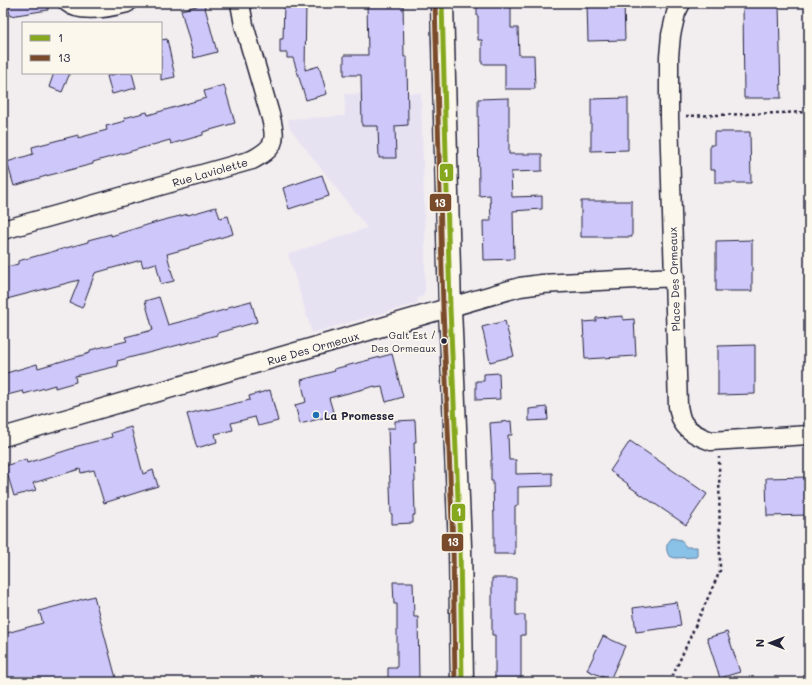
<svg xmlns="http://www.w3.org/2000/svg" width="812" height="685" font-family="Mali,sans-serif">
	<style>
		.built { fill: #e7e2f2 }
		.water { fill: #89c1e7; stroke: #6081a2 }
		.building { fill: #cec7fa; stroke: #22223b }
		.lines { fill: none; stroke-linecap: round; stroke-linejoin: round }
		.street-casing { stroke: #22223b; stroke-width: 21 }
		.secondary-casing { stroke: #22223b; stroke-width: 25 }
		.path { stroke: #22223b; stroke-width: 2.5; stroke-dasharray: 3 3; stroke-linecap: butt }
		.street { stroke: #fbf7ec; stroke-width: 18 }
		.secondary { stroke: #fbf7ec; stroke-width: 22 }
		.bus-1-casing { stroke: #fbf7ec; stroke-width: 8 }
		.bus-2-casing { stroke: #fbf7ec; stroke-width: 8 }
		.bus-1 { stroke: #85a81e; stroke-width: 5 }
		.bus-2 { stroke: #7a4b2a; stroke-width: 5 }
		.bus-dot { fill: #22223b; stroke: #fbf7ec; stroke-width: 1.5 }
		.poi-dot { fill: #1f6fb2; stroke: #fbf7ec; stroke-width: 1.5 }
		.labels { text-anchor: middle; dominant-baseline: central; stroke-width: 3.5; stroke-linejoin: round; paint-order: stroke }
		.bus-label { font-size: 10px; fill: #22223b; stroke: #fbf7ec; text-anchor: end }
		.street-label { font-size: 11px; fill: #22223b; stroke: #fbf7ec }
		.poi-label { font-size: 11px; font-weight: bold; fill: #22223b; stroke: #fbf7ec; text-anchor: start }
		.line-badge { stroke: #fbf7ec; stroke-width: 1.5 }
		.badge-label { font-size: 11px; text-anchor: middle; font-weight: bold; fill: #fff }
	</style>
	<rect width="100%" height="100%" fill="#f2edef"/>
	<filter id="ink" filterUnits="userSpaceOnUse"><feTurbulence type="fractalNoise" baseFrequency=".025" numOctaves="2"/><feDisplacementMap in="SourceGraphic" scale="8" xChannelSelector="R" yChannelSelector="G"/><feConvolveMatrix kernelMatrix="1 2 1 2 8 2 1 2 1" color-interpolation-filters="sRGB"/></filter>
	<g filter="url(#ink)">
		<path class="built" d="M421 93 425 235V290L423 296 417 299 418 303 312 333 288 254 367 228 289 127 288 119 345 116V94Z"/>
		<path class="water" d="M672 538 681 540 686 547H697V557L675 558 669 556C665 548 666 544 672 538Z"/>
		<path class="building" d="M8 3H48V10L10 16Z
			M284 3H306L305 70 319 66 327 94 306 100 293 58H287V53H280V39H283Z
			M367 3H403L404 57H407L408 125 395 126 396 158H379L378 126H362L361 75H344V55H368Z
			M477 3H505V4H511V28H518L519 55H534L535 89H505V64H482V40H478V16H477Z
			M587 3H624L625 40 588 41Z
			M743 3H779L781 98H744Z
			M204 4 217 52 194 58 181 10Z
			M167 39 175 77 161 80V40Z
			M54 73H70L62 92 49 87Z
			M119 73H132L136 88 112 94 107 76Z
			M224 85 235 123 203 132V135L171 144 170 140 93 162V164L46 176 14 186 7 162 33 154 32 147 78 135V138L107 130 106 126 125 121 124 118 147 112 148 115 206 98 204 91Z
			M509 98V154H542V171L511 172 512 197 542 196V209L513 211 514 259 484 260 483 221H491L490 195 479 196 478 99Z
			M628 98V150L591 151V99Z
			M714 132H750L751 183H715V170H710V145H714Z
			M322 175 329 196 289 209 283 188Z
			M581 201H632V237H581Z
			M216 207 220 218 228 216 233 234 189 247V248L167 254 174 281 161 284 156 263 143 267 141 260 95 273 82 308 70 303 79 280 3 300V268L18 264V261L88 242V240L111 234V236L160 221 188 214V215Z
			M752 240V291H716V241Z
			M159 297 168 325 228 309V307L251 301 257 322 217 333V335L117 361 118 366 75 376 76 382 55 388V385L24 394 23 391 3 396V374L37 364 38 368 90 353V350L127 341 125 337 153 330 145 301Z
			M623 316V320L634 319 636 356 585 359 583 322 596 321V318Z
			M505 321 514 356 490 362 482 327Z
			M755 345V394L718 395V346Z
			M392 354 403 397 386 402 382 387 375 388V386L329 398 334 415 300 424 295 405 306 402 301 380 335 371 334 369Z
			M499 373 500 399 476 400V381H484V374Z
			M270 390 278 421 258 426 255 417 231 423 233 430 215 434 217 442 197 448 187 414 207 409V410L250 400 249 396Z
			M547 407 548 420 529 421V409Z
			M415 420 416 442H414L415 481H414L415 515H413V523L392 524V514H391L388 428H395V421Z
			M511 421 512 435H508L509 460H516V474L552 473V486L518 487V505L515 506V554H494V525L493 481H491V460H492L490 423Z
			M131 427 143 474 153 470 158 486 104 503 94 470 81 473 80 469 33 483 36 490 14 496 5 466 26 459 27 463 74 448V447L112 437 111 433Z
			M630 441 707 494 686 525 627 485 628 484 610 471Z
			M809 477V515L767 516 766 478Z
			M492 578H516V615H525V635H521V679H495V635H492Z
			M393 582H413L414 617H418L419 680 388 681V668H397V604H394Z
			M94 596 117 682H3V634L43 623 39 611Z
			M677 602 681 626 636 632 633 608Z
			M727 632 740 672 720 678 707 638Z
			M603 636 625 646 610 680 587 670Z"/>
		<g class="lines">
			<defs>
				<path id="street" d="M68 3C81 14 112 7 127 3
					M681 3 676 13 671 35 669 57V117L678 406C679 411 680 417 682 421 688 432 700 437 711 441L809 435
					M3 230 252 160C274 148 277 143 271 118L244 25 240 3
					M3 437 520 287 542 284 675 277"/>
				<path id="secondary" d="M442 3 450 308 460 546 462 682"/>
			</defs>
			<use href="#street" class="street-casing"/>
			<use href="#secondary" class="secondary-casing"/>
			<path class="path" d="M686 116 809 112
				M670 682 720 571 719 457"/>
			<use href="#street" class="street"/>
			<use href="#secondary" class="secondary"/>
			<defs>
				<path id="bus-1" d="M442 3 450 308 460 546 462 682"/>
				<path id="bus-2" d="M435 3 443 308 453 546 455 682"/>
			</defs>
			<use href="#bus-1" class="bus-1-casing"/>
			<use href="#bus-2" class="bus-2-casing"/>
			<use href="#bus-1" class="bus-1"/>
			<use href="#bus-2" class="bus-2"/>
		</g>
	</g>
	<circle class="bus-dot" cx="444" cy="341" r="3.5"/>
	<circle class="poi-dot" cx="316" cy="415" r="4"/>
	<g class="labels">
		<g class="bus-label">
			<text x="436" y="335">Galt Est /<tspan x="436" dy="13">Des Ormeaux</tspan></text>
		</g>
		<g class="street-label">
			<text transform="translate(210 172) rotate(-16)">Rue Laviolette</text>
			<text transform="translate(674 279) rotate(-92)">Place Des Ormeaux</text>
			<text transform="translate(313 348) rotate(-16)">Rue Des Ormeaux</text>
		</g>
		<g class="poi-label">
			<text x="324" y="415">La Promesse</text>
		</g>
	</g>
	<g class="line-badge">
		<rect x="439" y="163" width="15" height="19" rx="4" fill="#85a81e"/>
		<rect x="429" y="193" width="23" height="19" rx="4" fill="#7a4b2a"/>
		<rect x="451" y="503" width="15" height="19" rx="4" fill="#85a81e"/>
		<rect x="441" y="533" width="23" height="19" rx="4" fill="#7a4b2a"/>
	</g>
	<g class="badge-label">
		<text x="446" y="177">1</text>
		<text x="440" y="207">13</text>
		<text x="459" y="516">1</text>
		<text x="453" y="546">13</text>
	</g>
	<rect width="812" height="685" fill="none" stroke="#fbf7ec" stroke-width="16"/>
	<rect x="8" y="8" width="796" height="669" fill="none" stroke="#22223b" stroke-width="1.5" filter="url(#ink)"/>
	<rect x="22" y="22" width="140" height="52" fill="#fbf7ec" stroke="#a4a2a5"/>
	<rect x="30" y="35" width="20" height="6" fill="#85a81e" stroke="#a4a2a5"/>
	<text x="58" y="42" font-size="12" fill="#22223b">1</text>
	<rect x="30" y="55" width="20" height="6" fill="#7a4b2a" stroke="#a4a2a5"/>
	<text x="58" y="62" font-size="12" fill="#22223b">13</text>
	<g transform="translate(770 643) rotate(270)" stroke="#fbf7ec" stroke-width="3" paint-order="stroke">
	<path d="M0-3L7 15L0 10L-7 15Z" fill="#22223b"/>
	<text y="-6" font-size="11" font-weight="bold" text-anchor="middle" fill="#22223b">N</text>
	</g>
</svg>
